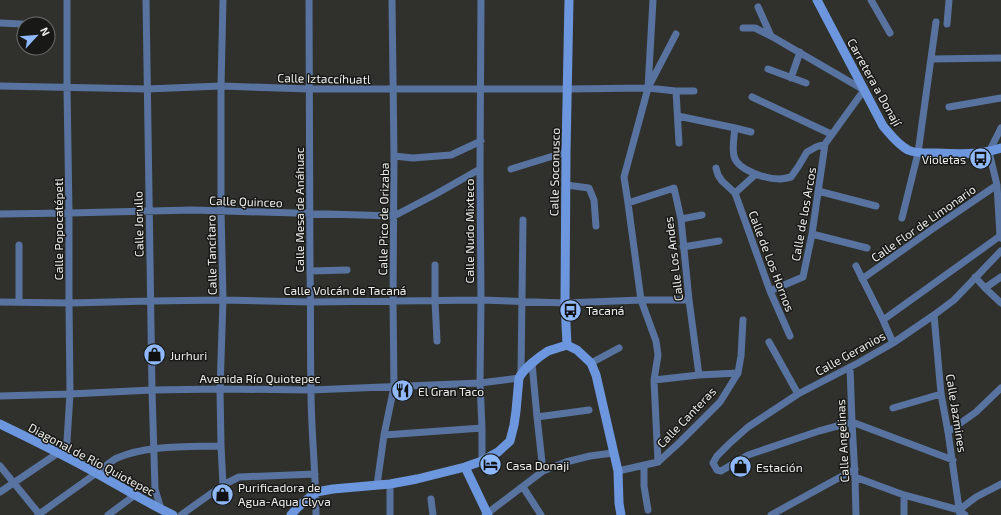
<svg xmlns="http://www.w3.org/2000/svg" width="1001" height="515" font-family="'Exo 2',sans-serif">
	<style>
		.lines { fill: none; stroke-linecap: round; stroke-linejoin: round }
		.street { stroke: #58739f; stroke-width: 7 }
		.secondary { stroke: #6c97de; stroke-width: 9 }
		.labels { text-anchor: middle; dominant-baseline: central; stroke-width: 3; stroke-linejoin: round; paint-order: stroke }
		.street-label { font-size: 12px; fill: #edeeeb; stroke: #181917 }
		.poi-label { font-size: 12px; fill: #edeeeb; stroke: #181917; text-anchor: start }
	</style>
	<rect width="100%" height="100%" fill="#30312d"/>
	<g class="lines">
		<path class="street" d="M146 0 152 390 155 489 161 509
			M223 0 221 86V210L223 300 220 389 221 446 223 485
			M309 0 310 271C311 311 310 350 311 390 311 432 316 473 316 515
			M481 0 480 169 481 300 480 383 482 428V461
			M653 0 648 88 624 177 628 203 641 300 656 341 658 355 654 380 658 462
			M871 0 890 33
			M758 7 771 36
			M0 23 22 24
			M947 24 949 0
			M743 28H755L771 36 864 90 825 144 812 234 803 277 770 291
			M931 59 1001 58
			M768 69 806 83
			M791 78 800 52
			M650 84 676 34
			M0 86 147 89 221 86 309 89H568L648 88 676 91H694
			M676 91 679 143
			M752 97 831 134
			M949 107 1001 98
			M678 116 735 128 751 132
			M735 128C734 137 732 147 734 156 737 170 766 179 779 179 783 179 787 178 791 177L798 167 807 152 816 147 825 144
			M1001 128 989 152 997 185 1000 236 1001 238
			M394 156 413 158 451 155 481 141
			M716 168 718 175 722 181 735 193 770 291 790 336
			M511 169 566 152
			M566 185 589 188 594 200 596 226
			M818 191 876 206
			M735 193 755 175
			M628 203 674 188 681 219 689 300 699 375
			M0 214 69 213 192 210 394 216 436 194 480 169
			M902 218 918 153 936 22
			M681 219 702 215
			M812 234 867 248
			M19 245V302
			M683 247 719 241
			M435 265V301L437 341
			M856 266 883 320 893 343
			M310 271 347 270
			M975 277 985 288 1001 303
			M862 279 931 230 997 185
			M985 288 1001 277
			M0 302 69 303 150 301 223 300 311 302 481 300 565 303 641 300H689
			M934 315 941 394 948 432 960 515
			M883 320 1000 236
			M769 342 798 394
			M532 363 537 417 543 471
			M591 363 619 348
			M850 367 852 422 855 477 856 515
			M521 373 523 220
			M654 380 699 375 738 373
			M0 396 70 394 152 390 220 389 311 390 480 383 519 378
			M893 408 941 394
			M537 417 589 410
			M948 432 976 412 1001 388
			M384 435 482 428
			M66 457 70 394 69 303V213L67 88V0
			M953 460 852 422 819 431 748 455 721 471 717 470 713 463 717 456 730 443 748 427 798 394 858 363 893 343 934 315 954 300 1001 251
			M644 465V486L648 510
			M0 466 40 515
			M618 471 658 462 679 443 720 402 738 373 741 356 743 320
			M855 477 904 495 959 510 965 515
			M390 484V515
			M377 485 384 435 394 387 393 301 394 156 392 0
			M523 487 541 515
			M0 492 58 453
			M431 499 433 515
			M959 510 976 497 1001 484
			M38 515C57 501 76 488 95 474 103 469 109 462 117 458 147 445 188 447 221 446
			M108 515 135 495
			M181 515 223 485 239 477 315 474
			M485 515 543 471 566 462 590 456 613 453
			M771 515 855 469
			M904 515V495"/>
		<path class="secondary" d="M817 0 883 126C891 135 897 144 908 150 917 154 927 153 936 153 958 154 980 155 1001 148
			M567 345 565 303 566 152 569 0
			M0 424C33 440 66 456 98 474 123 488 147 503 173 515
			M465 467 488 515
			M291 515 297 508 316 492 333 489 390 484 417 479 465 467 482 461 498 452 510 441 514 425 516 411 519 378C523 369 540 356 548 351 554 349 561 347 567 345L577 350 591 363 596 375 618 471 619 503 621 515"/>
	</g>
	<defs>
		<symbol id="bus-disc" viewBox="-11 -11 22 22"><circle r="9.5" fill="#8fb8fd" stroke="#181917"/><path d="M-5-6H5V4H4V6H2V4H-2V6H-4V4H-5ZM-3.5-4V0h7V-4ZM-3.5 1.2v1.5H-2V1.2ZM2 1.2v1.5H3.5V1.2Z" fill="#111"/></symbol>
		<symbol id="shop-disc" viewBox="-11 -11 22 22"><circle r="9.5" fill="#8fb8fd" stroke="#181917"/><path d="M-5-2.5h2.3a2.7 3.5 0 0 1 5.4 0H5L5.5 6h-11ZM-1.5-2.5h3a1.5 2.3 0 0 0-3 0Z" fill="#111"/></symbol>
		<symbol id="restaurant-disc" viewBox="-11 -11 22 22"><circle r="9.5" fill="#8fb8fd" stroke="#181917"/><path d="M-5-6h1v4h1v-4h1v4h1v-4h1v5L-1.5 .5V6h-2V.5L-5-1ZM5-6V6H3V1.5H1.5Q1.5-4 5-6Z" fill="#111"/></symbol>
		<symbol id="hotel-disc" viewBox="-11 -11 22 22"><circle r="9.5" fill="#8fb8fd" stroke="#181917"/><path d="M-6-4.5h1.5V1H6V5H4.5V3h-9V5H-6ZM-4 0a1.8 1.8 0 1 1 3.6 0ZM.5 0V-2.5h3Q6-2.5 6 0Z" fill="#111"/></symbol>
	</defs>
	<g fill-rule="evenodd">
		<use href="#bus-disc" x="968" y="146" width="25" height="25"/>
		<use href="#bus-disc" x="558" y="298" width="25" height="25"/>
		<use href="#shop-disc" x="142" y="342" width="25" height="25"/>
		<use href="#restaurant-disc" x="390" y="378" width="25" height="25"/>
		<use href="#hotel-disc" x="478" y="452" width="25" height="25"/>
		<use href="#shop-disc" x="728" y="454" width="25" height="25"/>
		<use href="#shop-disc" x="210" y="482" width="25" height="25"/>
	</g>
	<g class="labels">
		<g class="street-label">
			<text transform="translate(324 78) rotate(1)">Calle Iztaccíhuatl</text>
			<text transform="translate(875 82) rotate(61)">Carretera a Donají</text>
			<text transform="translate(554 172) rotate(-89)">Calle Soconusco</text>
			<text transform="translate(246 201) rotate(2)">Calle Quinceo</text>
			<text transform="translate(299 210) rotate(-90)">Calle Mesa de Anáhuac</text>
			<text transform="translate(803 214) rotate(-80)">Calle de los Arcos</text>
			<text transform="translate(383 219) rotate(-89)">Calle Pico de Orizaba</text>
			<text transform="translate(923 223) rotate(-35)">Calle Flor de Limonario</text>
			<text transform="translate(138 224) rotate(-91)">Calle Jorullo</text>
			<text transform="translate(58 229) rotate(-90)">Calle Popocatépetl</text>
			<text transform="translate(469 231) rotate(-90)">Calle Nudo Mixteco</text>
			<text transform="translate(211 255) rotate(-91)">Calle Tancítaro</text>
			<text transform="translate(673 259) rotate(-97)">Calle Los Andes</text>
			<text transform="translate(772 261) rotate(69)">Calle de Los Hornos</text>
			<text x="345" y="290">Calle Volcán de Tacaná</text>
			<text transform="translate(850 353) rotate(-29)">Calle Geranios</text>
			<text x="260" y="378">Avenida Río Quiotepec</text>
			<text transform="translate(957 413) rotate(81)">Calle Jazmines</text>
			<text transform="translate(686 417) rotate(-46)">Calle Canteras</text>
			<text transform="translate(842 441) rotate(-93)">Calle Angelinas</text>
			<text transform="translate(92 459) rotate(28)">Diagonal de Río Quiotepec</text>
		</g>
		<g class="poi-label">
			<text x="966" y="159" text-anchor="end">Violetas</text>
			<text x="586" y="310">Tacaná</text>
			<text x="170" y="355">Jurhuri</text>
			<text x="418" y="391">El Gran Taco</text>
			<text x="506" y="465">Casa Donaji</text>
			<text x="756" y="467">Estación</text>
			<text x="238" y="487">Purificadora de<tspan x="238" dy="14">Agua-Aqua Clyva</tspan></text>
		</g>
	</g>
	<g transform="translate(36 36) rotate(64)"><circle r="19" fill="#181917" stroke="#6d6e6c"/>
	<path d="M0-3L7 15L0 10L-7 15Z" fill="#8fb8fd"/>
	<text y="-6" font-size="11" font-weight="bold" text-anchor="middle" fill="#edeeeb">N</text>
	</g>
</svg>
